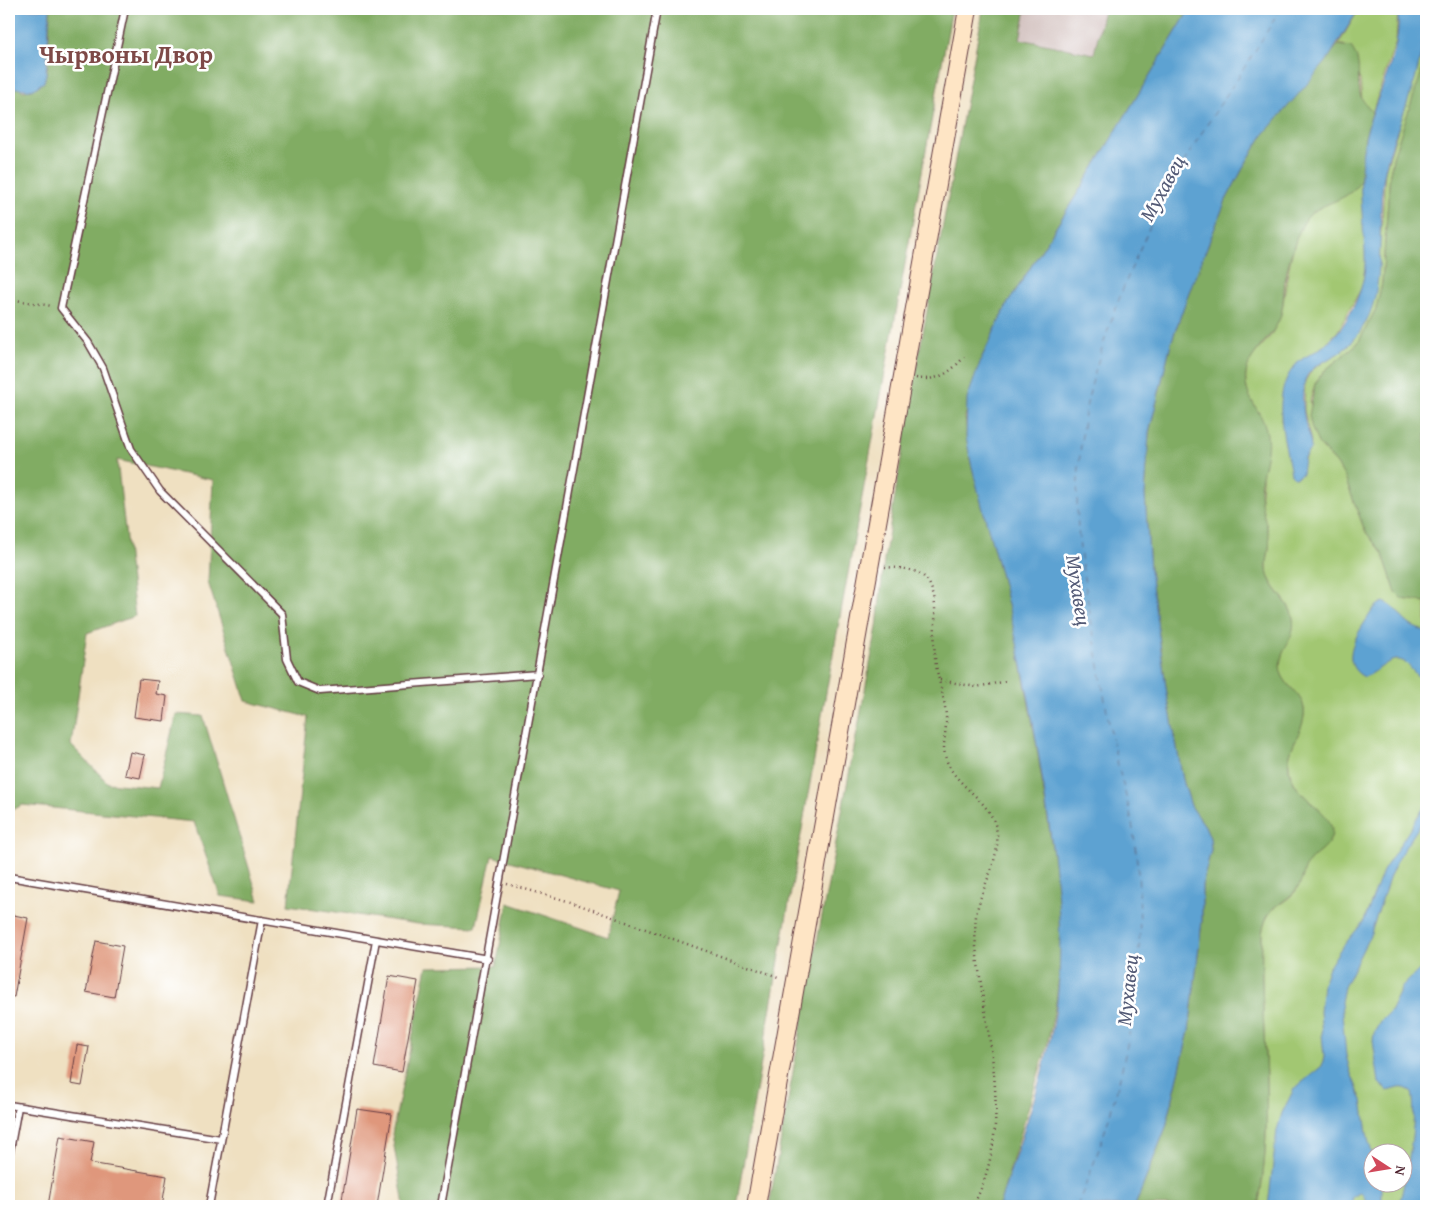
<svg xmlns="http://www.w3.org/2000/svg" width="1435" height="1215" font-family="'Gentium Book Plus',serif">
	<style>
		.industrial { fill: #d1c0bd }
		.green { fill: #a2c772; stroke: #76734e; fill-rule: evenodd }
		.forest { fill: #81ac64; stroke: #666648 }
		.water { fill: #5da2d2; stroke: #54607e }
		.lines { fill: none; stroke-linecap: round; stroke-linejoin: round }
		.ferry { stroke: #535a76; stroke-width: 1; stroke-dasharray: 6 5; stroke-linecap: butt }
		.building { fill: #df977c }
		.lane-casing { stroke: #633c42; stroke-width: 9 }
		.secondary-casing { stroke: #633c42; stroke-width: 20 }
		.path { stroke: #633c42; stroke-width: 2.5; stroke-dasharray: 1 4; stroke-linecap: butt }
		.lane { stroke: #fff; stroke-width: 6 }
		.secondary { stroke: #fee5c5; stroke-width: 18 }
		.labels { text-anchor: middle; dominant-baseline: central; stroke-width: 5; stroke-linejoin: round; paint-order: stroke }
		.water-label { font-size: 21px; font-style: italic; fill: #535a76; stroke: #fff }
		.district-label { font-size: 25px; font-weight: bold; fill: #7e4947; stroke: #fff }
	</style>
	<rect width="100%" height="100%" fill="#fff"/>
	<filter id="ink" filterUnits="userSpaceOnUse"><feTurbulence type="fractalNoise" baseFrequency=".02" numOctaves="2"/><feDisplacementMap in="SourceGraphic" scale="10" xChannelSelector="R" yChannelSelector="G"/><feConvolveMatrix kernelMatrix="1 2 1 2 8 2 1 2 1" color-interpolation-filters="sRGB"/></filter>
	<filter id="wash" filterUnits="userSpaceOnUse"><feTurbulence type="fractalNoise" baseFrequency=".0096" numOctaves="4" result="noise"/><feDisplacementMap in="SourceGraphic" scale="20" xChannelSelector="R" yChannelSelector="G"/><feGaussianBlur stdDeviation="1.12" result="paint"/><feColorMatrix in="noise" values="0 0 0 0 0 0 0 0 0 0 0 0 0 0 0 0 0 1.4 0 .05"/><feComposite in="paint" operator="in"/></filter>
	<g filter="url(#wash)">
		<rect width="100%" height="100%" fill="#efe0c1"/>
		<path class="industrial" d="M1026 9H1104L1094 54 1020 39Z"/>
		<path class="green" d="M1359 9H1397L1398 11 1396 41 1372 113 1362 100 1360 80 1344 45H1338Z
			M1419 9H1426L1425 66 1394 154 1390 173 1382 283 1376 309 1358 343 1323 372 1315 384 1310 401 1318 443 1337 464 1345 477 1365 531 1383 554 1396 593 1402 599 1426 602V1206H1258C1276 1117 1259 1023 1262 933 1268 903 1279 909 1295 892 1302 883 1302 872 1307 864 1316 851 1325 853 1332 834 1324 823 1317 810 1308 800 1300 790 1293 785 1290 772 1284 751 1302 735 1304 715 1306 696 1287 689 1281 673 1275 654 1295 640 1293 619 1291 600 1269 589 1267 570 1266 562 1269 554 1269 547 1270 533 1263 517 1261 502 1260 492 1263 482 1262 472 1260 455 1257 437 1254 420 1252 402 1241 382 1248 365 1253 353 1264 345 1271 335 1276 327 1282 312 1283 303 1287 281 1292 233 1308 216 1324 199 1350 200 1361 177L1366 262 1362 287 1338 331 1322 347 1294 367 1283 396 1281 421 1302 465 1311 442 1304 410 1305 381 1312 370 1350 344 1365 324 1373 301 1382 221 1385 171 1421 54 1422 16ZM1372 1152H1402V1182H1372Z"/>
		<path class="forest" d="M50 9H952L823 709 736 1206H404L392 1134 427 967 496 966 508 903 608 937 619 891 492 856 476 927 418 924 288 905 308 717 246 701 208 582 213 480 117 460 135 616 87 633 71 745 108 783 158 788 176 714 203 716 259 901 220 896 194 822 22 805 9 812V73L10 80 23 91 32 90 44 82 48 65Z
			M983 9H1026L1020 39 1094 54 1104 9H1190L1091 172 1008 303 982 357 965 417 971 463 1014 626 1036 741 1056 873 1060 917 1061 959 1056 1003 1047 1046 999 1206H769L804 1010 877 627 884 560 919 354Z
			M1338 45 1351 47C1363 63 1356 76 1360 93 1361 102 1369 105 1372 113 1369 124 1365 134 1364 145 1361 157 1365 176 1357 186 1344 203 1319 202 1306 219 1296 233 1285 272 1284 290 1283 300 1283 309 1280 318 1272 339 1249 352 1246 374 1242 397 1265 413 1267 435 1270 453 1261 472 1260 490 1260 507 1266 521 1269 536 1271 548 1266 558 1267 569 1268 588 1290 600 1293 618 1297 639 1276 652 1281 672 1286 689 1307 695 1304 716 1302 735 1286 749 1289 769 1293 799 1333 809 1332 833 1330 848 1317 852 1309 862 1303 868 1304 879 1298 887 1284 907 1268 902 1262 933 1259 1023 1276 1117 1258 1206H1135L1166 1127 1189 1031 1202 921V885L1211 850 1210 838 1205 826 1191 806 1183 780 1167 694 1150 570 1145 495 1149 433 1171 343 1189 292 1226 200 1248 159 1264 134Z
			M1426 59V602L1402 599 1396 593 1383 554 1365 531 1345 478 1337 464 1318 443 1312 429 1309 416 1315 384 1323 372 1358 343 1376 309 1382 283 1390 173 1394 154Z"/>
		<path class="water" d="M9 9H50L46 74 44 82 32 90 15 88 10 80Z
			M1190 9H1359L1326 62 1264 134 1248 159 1226 200 1189 292 1171 343 1149 433 1145 495 1150 570 1167 694 1183 780 1191 806 1205 826 1210 838 1211 850 1202 885V921L1189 1031 1166 1127 1135 1206H999C1019 1141 1049 1067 1057 1000 1064 938 1057 879 1048 818 1039 753 1028 689 1013 626 1001 571 984 517 971 463L966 437 967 399 982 357 1008 303 1091 172Z
			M1397 9H1419C1435 56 1395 123 1385 170 1376 213 1386 272 1370 313 1364 327 1355 341 1343 350 1332 359 1310 365 1305 380 1301 394 1303 415 1307 429 1309 436 1311 441 1311 448L1304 458 1302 474 1295 478 1291 474C1285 441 1270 395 1294 367 1301 357 1313 354 1322 347 1341 334 1354 309 1361 288 1369 263 1363 238 1362 212 1360 190 1360 166 1364 144 1371 101 1405 52 1397 9Z
			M1384 602C1403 610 1400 626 1426 631V682C1417 678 1413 670 1406 663 1391 652 1379 673 1364 677 1340 664 1354 639 1365 622 1371 613 1374 605 1384 602Z
			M1426 804V816L1398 858 1390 876 1371 933 1344 987 1341 1002 1346 1055 1350 1071 1362 1100 1368 1139 1372 1153V1182L1382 1183V1199L1378 1206H1369L1361 1192 1353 1197 1351 1206H1268L1277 1130 1282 1113 1294 1089 1322 1066 1324 1057 1320 1012 1323 984 1329 967 1339 951 1364 921 1383 871Z
			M1426 963V1206H1399C1406 1176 1418 1122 1412 1092 1403 1085 1398 1088 1388 1091L1379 1083 1373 1041 1374 1033 1380 1022 1390 1012 1402 987Z"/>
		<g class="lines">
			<path class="ferry" d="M1077 1206C1126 1090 1152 963 1134 836 1130 805 1119 774 1113 743 1105 704 1099 664 1092 625 1084 578 1074 528 1078 480 1080 454 1082 424 1088 399 1105 327 1136 251 1170 187 1203 125 1246 70 1280 9"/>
		</g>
		<g id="blocks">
			<path class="building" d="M139 679 158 681 156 694 167 696 164 721 134 717Z
				M130 752 145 755 140 778 125 775Z
				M9 914 28 918 14 997 9 996Z
				M96 941 123 946 114 997 86 992Z
				M389 976 418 981 402 1072 374 1067Z
				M77 1045 89 1047 82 1086 71 1084Z
				M357 1109 392 1114 377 1206H341Z
				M60 1136 94 1142 90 1163 167 1176 162 1206H48Z"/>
		</g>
	</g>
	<g filter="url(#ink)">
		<use href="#blocks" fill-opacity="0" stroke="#633c42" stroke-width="1"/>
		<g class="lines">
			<defs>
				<path id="lane" d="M125 9 61 308 88 342 103 368 131 449 160 491 282 614 287 659 298 682 320 691 538 674
					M9 877 488 959
					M9 1105 221 1139
					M9 1156 18 1107
					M209 1206 262 920
					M327 1206 376 940
					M441 1206 657 9"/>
				<path id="secondary" d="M756 1206 968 9"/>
			</defs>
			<use href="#lane" class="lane-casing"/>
			<use href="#secondary" class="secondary-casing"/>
			<path class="path" d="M9 299 52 306
				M916 378C938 382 951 372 964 357
				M885 567C897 568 915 568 924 577 930 582 932 590 934 597 937 617 933 638 935 658 937 678 945 697 946 717 947 730 942 743 945 755 952 786 989 797 996 828 1003 857 980 888 976 916 973 941 979 967 982 992 994 1066 1009 1136 973 1206
				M940 680 976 687 1008 681
				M507 884 571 902 781 978"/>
			<use href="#lane" class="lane"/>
			<use href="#secondary" class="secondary"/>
		</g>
	</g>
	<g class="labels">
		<g class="water-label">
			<text transform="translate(1162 188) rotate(-61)">Мухавец</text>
			<text transform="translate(1079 590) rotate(81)">Мухавец</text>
			<text transform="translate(1127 990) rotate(-84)">Мухавец</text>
		</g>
		<g class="district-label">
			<text x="126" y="54">Чырвоны Двор</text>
		</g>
	</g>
	<rect width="1435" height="1215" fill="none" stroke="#fff" stroke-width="30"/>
	<g transform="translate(1388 1168) rotate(102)"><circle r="24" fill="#ffffff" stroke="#b7a5aa"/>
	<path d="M0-4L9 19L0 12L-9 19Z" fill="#d1495b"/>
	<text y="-8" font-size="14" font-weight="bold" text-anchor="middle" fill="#4a1f2b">N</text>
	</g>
</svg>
